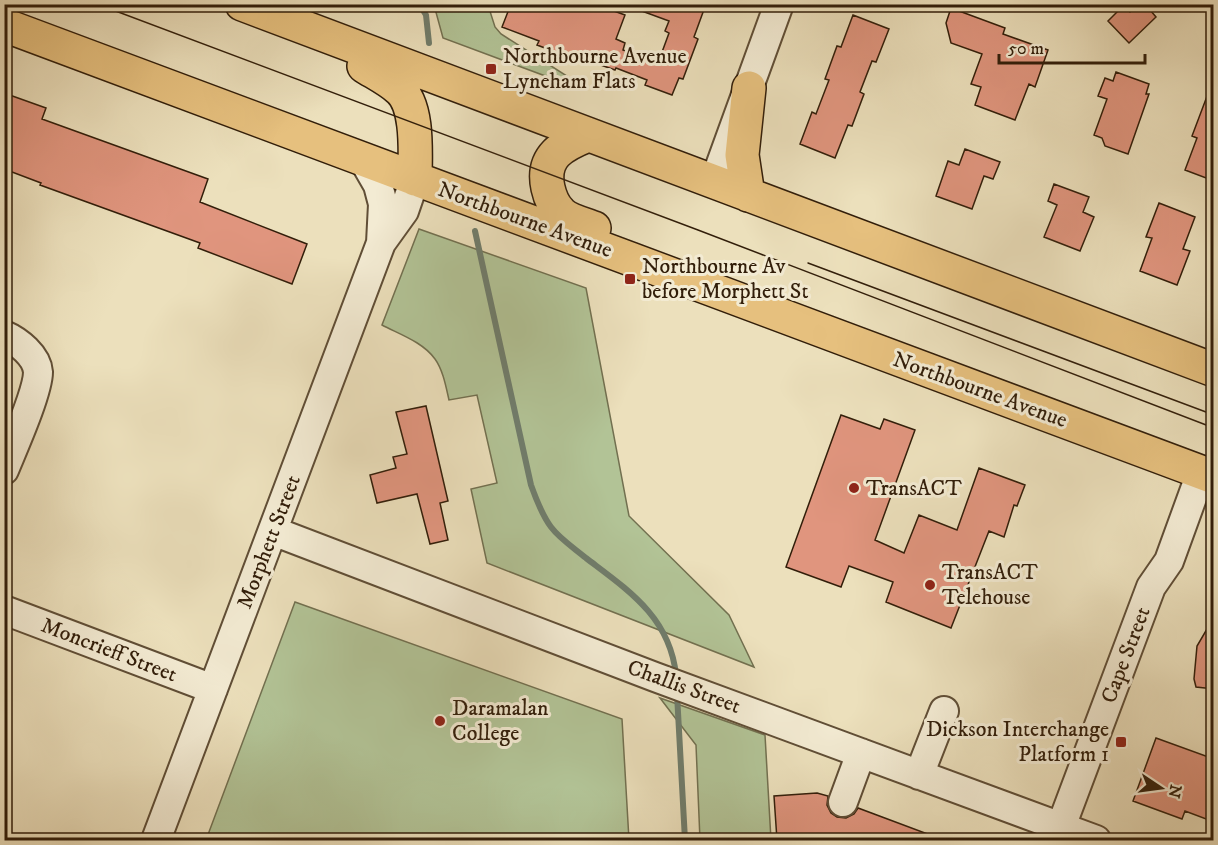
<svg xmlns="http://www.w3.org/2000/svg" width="1218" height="845" font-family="'IM FELL DW Pica',serif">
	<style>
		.green { fill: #b2c396; stroke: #727050; stroke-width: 1.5 }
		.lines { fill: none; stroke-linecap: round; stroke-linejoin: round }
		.stream { stroke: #707d6c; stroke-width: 6 }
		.building { fill: #e0957e; stroke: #321e0a; stroke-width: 1.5 }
		.minor-casing { stroke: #604e36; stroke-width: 32 }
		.highway-casing { stroke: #321e0a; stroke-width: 36 }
		.minor { stroke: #f3ebd3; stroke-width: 28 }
		.highway { stroke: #e6c07e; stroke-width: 33 }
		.tram { stroke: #321e0a; stroke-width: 1.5 }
		.poi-dot { fill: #8f2418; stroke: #f3ebd3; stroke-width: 2 }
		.labels { text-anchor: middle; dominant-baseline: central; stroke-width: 6; stroke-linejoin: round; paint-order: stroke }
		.poi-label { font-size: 22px; fill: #321e0a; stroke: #f3ebd3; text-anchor: start }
		.street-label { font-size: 22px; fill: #321e0a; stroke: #f3ebd3 }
	</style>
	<rect width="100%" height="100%" fill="#ece0bc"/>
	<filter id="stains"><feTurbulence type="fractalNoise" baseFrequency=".00333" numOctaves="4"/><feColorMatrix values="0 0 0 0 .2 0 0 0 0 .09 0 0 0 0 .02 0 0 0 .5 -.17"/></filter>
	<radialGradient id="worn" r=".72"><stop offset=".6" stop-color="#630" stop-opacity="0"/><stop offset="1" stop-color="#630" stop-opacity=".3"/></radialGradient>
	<path class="green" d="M434 5H488L495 27 501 34 570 78 567 84 443 38Z
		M419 229 586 288 629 516 729 615 754 667 487 563 471 489 497 483 477 395 449 400C446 387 443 370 435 359 423 342 399 334 382 325Z
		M295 602 622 719 629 840H206Z
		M660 698 765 735 771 840H700L696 745Z"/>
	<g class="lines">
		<path class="stream" d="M419 4 426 15 429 43
			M475 231 531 485C536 499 542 515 551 527 560 539 574 548 586 558 628 590 670 617 676 675
			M677 694 685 840"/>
	</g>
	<path class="building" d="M511 4H584L602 11 603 7 625 15 616 39 625 43 623 50 658 63 669 33 665 31 669 21 628 6V4H706L694 37 698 39 683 79 679 78 672 95 645 85 647 80 616 68 615 70 578 57 577 60 537 45 539 41 502 27Z
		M1138 4H1145L1156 17 1129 43 1108 21 1124 5 1130 12Z
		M951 8 1005 28 1003 34 1048 50 1035 87 1029 84 1015 120 975 105 981 87 971 84 982 54 951 43 946 23Z
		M853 15 889 29 876 62 872 61 860 92 864 94 852 126 848 125 835 158 800 144 812 112 816 114 829 80 825 79 837 46 841 47Z
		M1116 72 1149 84 1146 94H1149L1128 154 1105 146 1102 138 1094 135 1107 99 1098 96 1105 78 1113 81Z
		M1212 83H1214V181L1185 170 1197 138 1192 136Z
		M4 93 46 108 42 119 208 179 200 202 307 244 292 284 198 248 200 243 40 185 41 183 4 169Z
		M965 149 1000 162 993 179 984 176 972 209 936 196 948 161 959 165Z
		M1054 184 1089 197 1083 212 1094 217 1080 251 1044 237 1057 205 1048 201Z
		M1159 203 1195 217 1183 249 1190 251 1177 285 1140 271 1152 238 1146 237Z
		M426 406 448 501 440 503 448 540 430 544 417 494 377 503 370 475 396 468 393 457 407 454 396 412Z
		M841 415 880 429 884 419 915 430 875 540 904 553 919 515 957 530 979 468 1025 485 1017 506 1014 505 1004 537 989 531 951 628 886 602 893 582 849 566 841 587 786 567Z
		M1214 617V689L1196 687 1194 679 1197 646Z
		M1156 738 1214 759V822L1185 811 1182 819 1133 801Z
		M817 793 828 796 827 805 831 813 837 817 846 818 854 814 858 808 941 839V840H777L774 796Z"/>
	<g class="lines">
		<defs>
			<path id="minor" d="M363 159 378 185 383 204 381 243
				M714 183 779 4
				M4 335C18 341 37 356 38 372 38 392 13 448 4 470
				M273 531 655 677 1096 840
				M4 610 213 689
				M919 775 944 711
				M843 802 861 753
				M156 840 381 243 404 211 415 179
				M1056 840 1151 587 1169 561 1201 473"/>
			<path id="highway" d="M242 4 1214 370
				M4 25 1214 477
				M364 66C375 73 389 80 399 89 419 106 415 155 415 179
				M588 135C563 145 541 156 548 188 550 197 553 205 560 212 567 220 584 224 594 228
				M748 195 742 155 749 88"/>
		</defs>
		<use href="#minor" class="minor-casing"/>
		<use href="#highway" class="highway-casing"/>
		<use href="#minor" class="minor"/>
		<use href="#highway" class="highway"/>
		<path class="tram" d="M97 4 698 230 1214 428
			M808 263 1214 415"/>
	</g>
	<g class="poi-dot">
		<rect x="485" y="63" width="12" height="12" rx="3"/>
		<rect x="624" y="273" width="12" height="12" rx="3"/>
		<circle cx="854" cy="488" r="6"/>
		<circle cx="930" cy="585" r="6"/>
		<circle cx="440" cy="721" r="6"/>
		<rect x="1115" y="736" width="12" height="12" rx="3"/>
	</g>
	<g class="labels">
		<g class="poi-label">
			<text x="503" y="56">Northbourne Avenue<tspan x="503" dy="25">Lyneham Flats</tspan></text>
			<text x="642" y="266">Northbourne Av<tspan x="642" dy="25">before Morphett St</tspan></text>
			<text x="866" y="488">TransACT</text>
			<text x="942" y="572">TransACT<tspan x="942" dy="25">Telehouse</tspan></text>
			<text x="452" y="708">Daramalan<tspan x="452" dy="25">College</tspan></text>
			<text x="1109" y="729" text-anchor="end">Dickson Interchange<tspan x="1109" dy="25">Platform 1</tspan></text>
		</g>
		<g class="street-label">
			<text transform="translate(525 220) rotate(20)">Northbourne Avenue</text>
			<text transform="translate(980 390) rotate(20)">Northbourne Avenue</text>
			<text transform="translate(269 542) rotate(-69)">Morphett Street</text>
			<text transform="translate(109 650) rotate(21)">Moncrieff Street</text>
			<text transform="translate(1126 655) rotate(-69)">Cape Street</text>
			<text transform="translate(684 687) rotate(20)">Challis Street</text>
		</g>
	</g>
	<rect width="1218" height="845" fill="none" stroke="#ece0bc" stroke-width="24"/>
	<rect x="6" y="6" width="1206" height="833" fill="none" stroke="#321e0a" stroke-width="3"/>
	<rect x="12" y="12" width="1194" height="821" fill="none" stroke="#321e0a" stroke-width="1.5"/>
	<g transform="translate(1161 788) rotate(103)" stroke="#f3ebd3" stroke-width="4.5" paint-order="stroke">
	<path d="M0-4.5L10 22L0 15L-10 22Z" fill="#321e0a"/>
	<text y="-9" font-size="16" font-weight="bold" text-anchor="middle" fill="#321e0a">N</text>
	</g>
	<path d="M999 54v9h146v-9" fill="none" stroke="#321e0a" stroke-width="3"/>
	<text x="1008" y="54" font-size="18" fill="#321e0a" stroke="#f3ebd3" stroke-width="4.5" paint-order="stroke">50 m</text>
	<rect width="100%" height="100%" filter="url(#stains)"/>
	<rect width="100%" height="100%" fill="url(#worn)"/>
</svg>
